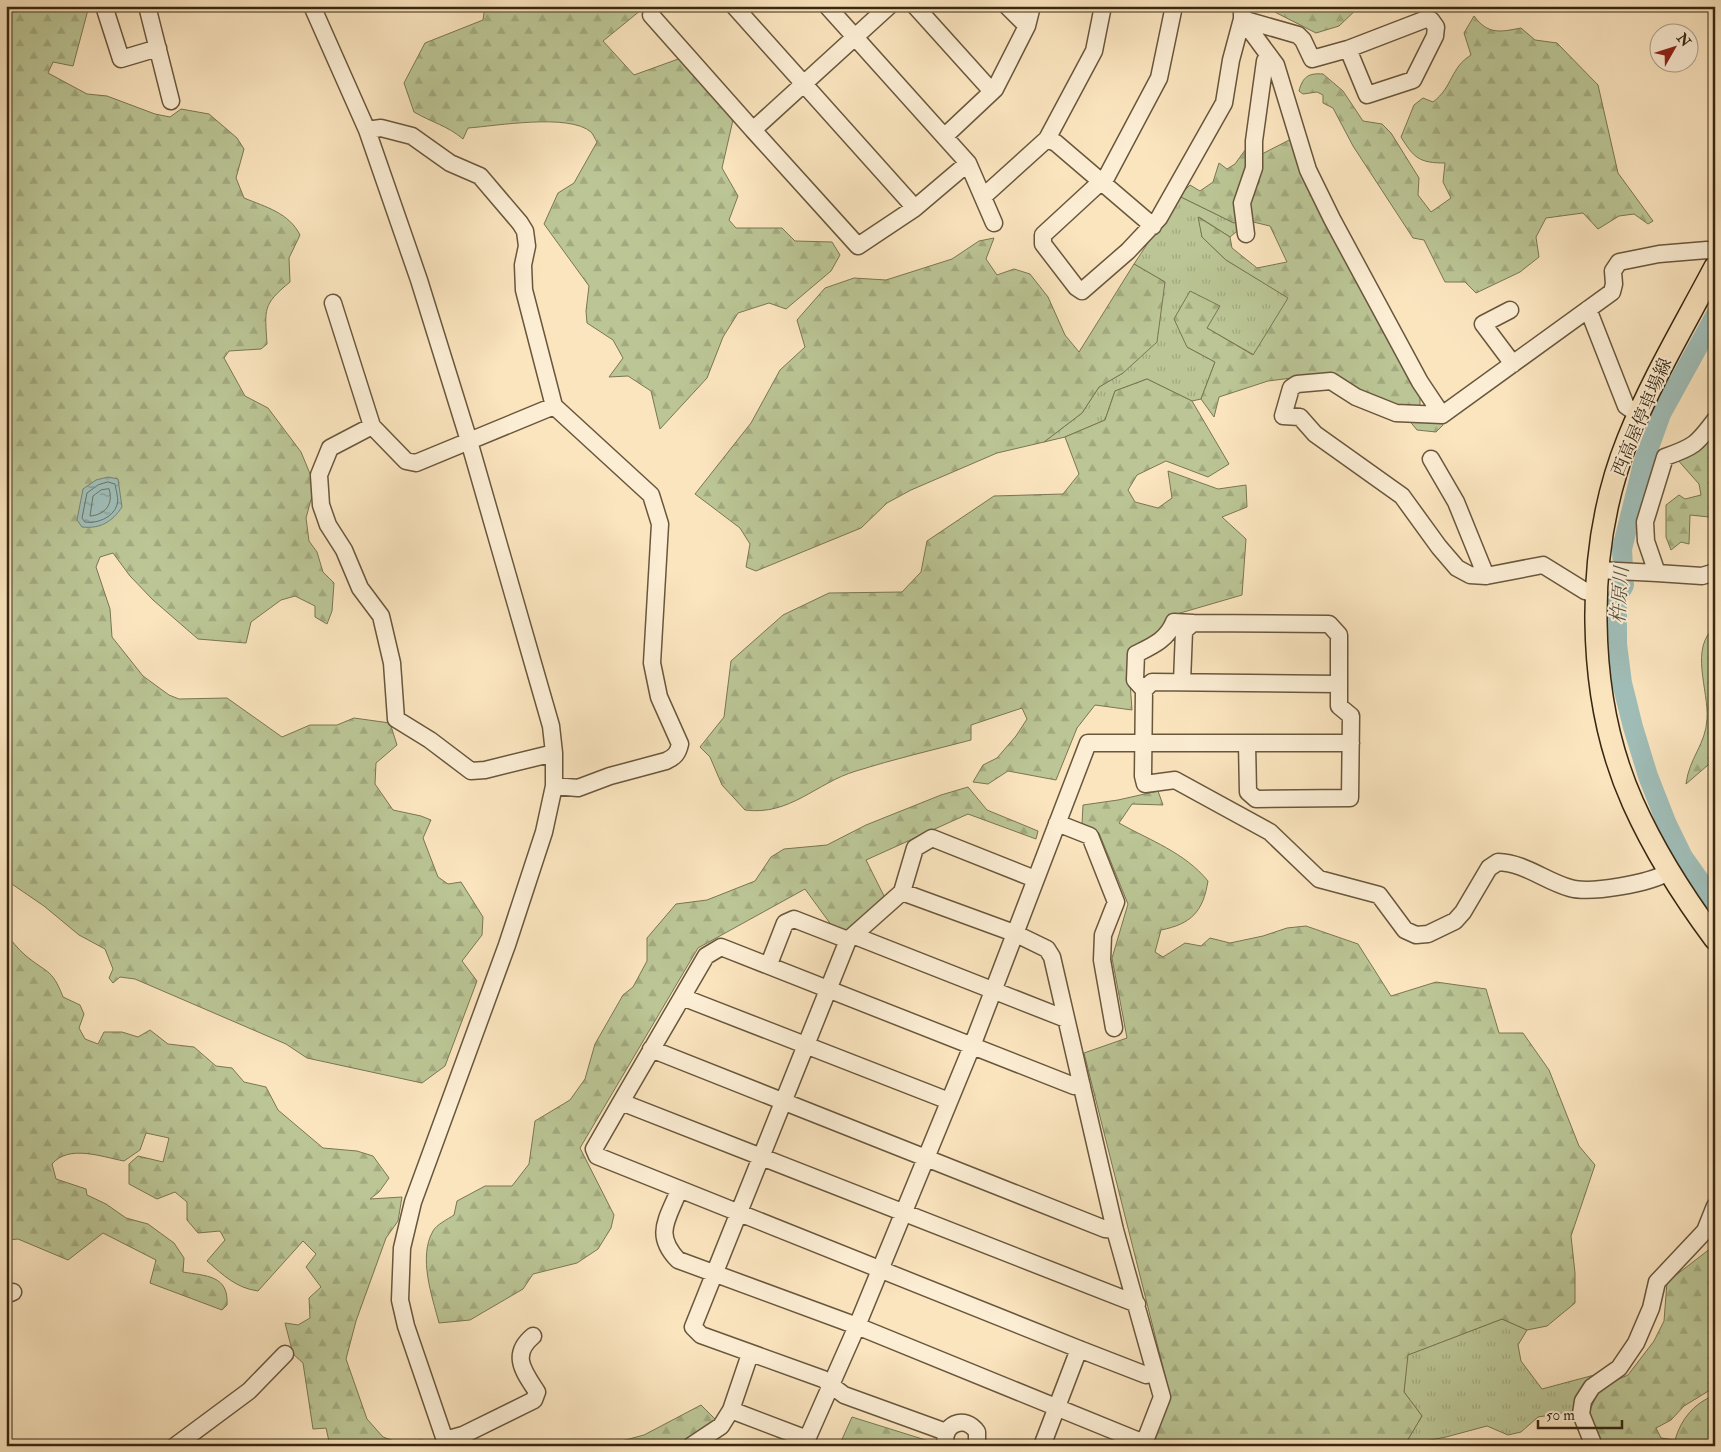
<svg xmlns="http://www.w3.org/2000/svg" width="1721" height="1452" font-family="'IM FELL Double Pica','Noto Serif JP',serif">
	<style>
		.grass { fill: url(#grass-tufts); stroke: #7a7653 }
		.forest { fill: url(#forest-firs); stroke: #7a7653 }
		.water { fill: url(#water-ripples); stroke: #768275 }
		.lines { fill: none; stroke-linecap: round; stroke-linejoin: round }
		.shore { stroke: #6c7364; stroke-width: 1 }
		.river { stroke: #a0beb8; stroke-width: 20 }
		.minor-casing { stroke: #69573c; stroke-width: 19 }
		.major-casing { stroke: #382811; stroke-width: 24 }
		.minor { stroke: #fceed5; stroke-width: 16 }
		.major { stroke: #fbe5bf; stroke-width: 21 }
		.labels { text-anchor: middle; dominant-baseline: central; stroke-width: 4; stroke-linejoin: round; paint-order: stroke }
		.street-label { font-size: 18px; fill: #382811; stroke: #fceed5 }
		.water-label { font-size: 19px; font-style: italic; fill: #575543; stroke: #fceed5 }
	</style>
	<defs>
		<pattern id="grass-tufts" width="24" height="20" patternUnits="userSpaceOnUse" patternTransform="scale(1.25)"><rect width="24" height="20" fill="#bbc595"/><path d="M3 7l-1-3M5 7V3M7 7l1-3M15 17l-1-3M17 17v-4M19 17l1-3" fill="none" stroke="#a2a97f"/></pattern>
		<pattern id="forest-firs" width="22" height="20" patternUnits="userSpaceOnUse" patternTransform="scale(1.25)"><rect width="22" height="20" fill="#bbc595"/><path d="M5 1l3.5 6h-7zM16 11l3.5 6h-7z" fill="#a2a97f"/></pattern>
		<pattern id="water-ripples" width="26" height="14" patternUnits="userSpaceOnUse" patternTransform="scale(1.25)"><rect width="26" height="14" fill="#a0beb8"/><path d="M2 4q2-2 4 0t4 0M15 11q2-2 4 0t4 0" fill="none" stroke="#839a94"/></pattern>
	</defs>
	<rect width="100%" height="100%" fill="#fbe5bf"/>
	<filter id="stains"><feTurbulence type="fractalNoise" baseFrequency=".004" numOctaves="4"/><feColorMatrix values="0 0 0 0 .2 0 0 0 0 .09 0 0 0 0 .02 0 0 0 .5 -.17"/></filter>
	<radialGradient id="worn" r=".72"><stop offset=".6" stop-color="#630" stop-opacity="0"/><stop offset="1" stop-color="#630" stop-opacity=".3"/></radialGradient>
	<path class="grass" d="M1179 196 1234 223 1239 219 1242 227 1230 237 1199 217 1202 237 1226 260 1289 298 1254 355 1207 328 1187 347 1215 362 1201 399 1192 401 1147 379 1115 391 1105 420 1065 437 1044 442 1082 413 1099 387 1123 373 1165 282 1134 264Z
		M1502 1319 1527 1330 1518 1345 1521 1361 1542 1389 1598 1374 1575 1411 1538 1417 1521 1432 1508 1435 1487 1426 1446 1437 1414 1443 1413 1446H1404L1422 1416 1404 1392 1407 1355Z"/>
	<path class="forest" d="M43 6H89L73 66 53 62 48 73 87 94 107 96 155 114 170 117 181 109 209 114 237 138 244 149 236 178 244 198C266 207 289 213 300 235L289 258 290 282C262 305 265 309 267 344L261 349 229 351 224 358 245 396 268 408 301 452 311 476 312 496 306 518 309 541 317 552 323 572 334 583 332 611 327 624 315 617V606L295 596 281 600 251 622 246 643 198 639 153 600 130 576 113 553 100 557 96 567 110 609 112 637 143 676 169 695 179 699 227 698 282 737 310 725H337L354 718 390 723 397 745 376 763 375 784 393 810 421 816 431 820 423 838 438 877 448 884 461 882 483 917 482 935 462 961 477 981 445 1066 422 1083 307 1058 286 1044 135 979 120 977 113 983 109 978 113 969 105 949 79 935 44 906 6 880V14Z
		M485 6H646L603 41 634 75 681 58 733 120 722 168 738 196 729 220 736 228H782L795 241 832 242 840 255 831 271 786 309 769 303 738 313 723 337 707 378 660 429 651 391 628 376 609 377 623 358 613 340 587 323 586 311 589 286 544 224 558 193 574 183 597 142C595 139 593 134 591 132 569 113 496 126 468 128L463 139C448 126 431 122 414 112L404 83 425 43 483 20Z
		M1263 6H1360L1339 26 1316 33Z
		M1474 16C1488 35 1500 32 1521 28L1535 40 1557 43 1598 85 1618 173 1653 221 1648 224 1634 214 1619 216 1598 229 1583 213 1546 218 1536 237 1539 257 1520 272 1476 293 1465 282H1445L1424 240 1413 238 1353 146 1333 108 1323 103V95L1317 92 1303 94 1299 91C1303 76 1309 73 1323 74L1343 91 1363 121 1382 124 1391 133 1419 178 1418 195 1431 212 1451 198 1443 182 1445 163C1419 163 1414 158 1401 137L1414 105 1423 98 1433 102C1453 87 1450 68 1471 55L1464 33Z
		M1295 137 1420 390V416H1442L1443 425 1436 432 1417 430 1399 408 1356 392 1332 373 1268 381 1219 397 1214 417 1201 399 1215 362 1187 347 1174 319 1190 291 1220 306 1207 328 1253 355 1288 298 1226 260 1202 237 1198 217 1230 237 1232 248 1257 268 1287 262 1270 226 1249 221 1247 199 1259 183 1262 154Z
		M1248 146 1249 153 1239 219 1234 223 1179 196 1190 185 1200 191 1213 182 1219 163 1227 169 1235 164Z
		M994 238 986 259 997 275 1014 269 1030 274 1048 297 1065 335 1079 352 1134 264 1165 282 1157 342 1123 373 1099 387 1082 413 1044 442 997 453 911 490 887 503 861 528 756 571 746 567 750 544 740 528 695 494 751 423 780 370 805 347 797 320 825 288 854 278 886 280 952 259 979 241Z
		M1147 379 1192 401 1229 464 1208 477 1166 461 1137 475 1128 490 1135 502 1158 508 1172 498 1168 471 1218 489 1246 485 1247 507 1222 517 1246 539 1242 595 1170 616 1161 630 1128 653 1132 710 1095 705 1077 728 1056 780 1008 771 988 784 973 782 983 765 997 758 1016 736 1027 719 1022 708 971 725V740C933 750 894 759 856 771 816 783 790 816 745 810L722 785 710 757 700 747 724 717 731 661 783 615 829 593 902 592 921 572 927 541 994 496 1063 494 1079 474 1065 437 1105 420 1115 391Z
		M1715 429V526L1709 517 1690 515 1689 544 1681 542 1671 550 1666 537V505L1679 495 1685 499 1701 495 1699 484 1676 458 1701 448Z
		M1715 627V759L1686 784C1689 758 1706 744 1707 719 1709 690 1689 648 1715 627Z
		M968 787 987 810 1038 831 1036 839 968 814 866 860 886 900 846 934 832 926 805 889 698 948 580 1148 614 1215 611 1228 598 1249 577 1263 533 1274 523 1289 470 1320 439 1323C432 1296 418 1257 433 1231 436 1225 448 1219 454 1215L457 1201 485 1186H512L529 1164 535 1121 570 1100 585 1079 595 1044 623 995 633 987 647 961V938L676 904 707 900 755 881 771 857 784 849 827 845 866 825 941 795Z
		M1158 791 1163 805 1132 804 1119 823C1151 841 1184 852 1208 881 1203 912 1191 924 1161 930L1155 952 1163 957 1185 943 1201 946 1210 938 1230 943 1263 936 1287 928 1306 926 1358 944 1391 996 1436 982 1486 989 1499 1033H1523L1549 1070 1579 1146 1595 1165 1571 1236 1575 1273V1303L1547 1326 1527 1330 1502 1319 1408 1355 1404 1392 1422 1416 1404 1446H1150L1170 1395 1084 1053 1127 1038 1112 958 1128 904 1099 833 1082 824 1083 805 1118 800Z
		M6 934C12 941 18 949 25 955 46 973 52 968 63 997L80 1005 84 1014 79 1028 85 1039 98 1044 104 1032H122L138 1037 150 1030 168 1044 194 1047 216 1066 232 1068 244 1082 266 1087 278 1110 323 1148 357 1151 373 1156 389 1178 379 1192 370 1199 402 1197 398 1221 386 1238 356 1321 346 1359 367 1419 383 1437 397 1442 423 1440 424 1446H330L326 1428 313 1429 303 1363 293 1354 285 1323 298 1325 310 1318 309 1298 321 1287 306 1267 316 1254 303 1241 258 1291C236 1288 223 1275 207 1261L225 1240 220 1231 198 1233 187 1220V1202L175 1192 157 1199 129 1184V1164L138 1156 163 1162 169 1138 146 1133 140 1150 124 1161C102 1157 69 1144 52 1164L56 1179 86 1189 87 1195 106 1204 126 1218 148 1224 174 1243 184 1258 183 1272C206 1276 229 1275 227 1305L222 1310 150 1283 156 1260 103 1233 68 1260 18 1239 6 1240Z
		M1715 1245V1387L1684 1406 1671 1420 1656 1428 1661 1438 1675 1440C1681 1419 1694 1403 1715 1395V1446H1597L1588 1415 1600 1387 1628 1375 1654 1341 1664 1321 1667 1282Z
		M701 1405 718 1422 678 1446H611L614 1443 644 1435Z
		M852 1417 932 1442 935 1446H839Z"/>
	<path class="water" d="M108 477 118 479 122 507C112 522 100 529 82 527L77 520 83 489 96 480Z"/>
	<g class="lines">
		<path class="shore" d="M108 482 115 484C116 491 119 499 117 505 113 518 96 524 85 522L82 518 87 493 98 485Z
			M109 489C114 504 105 515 90 516L93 496 101 490Z"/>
		<path class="river" d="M1715 316 1661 414 1643 464 1622 549 1624 585 1617 598V644L1622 683 1633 727 1648 776 1666 822 1683 857 1715 902"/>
		<defs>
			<path id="minor" d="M104 6 121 59 158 48
				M147 6 171 101
				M312 6 367 130 419 280 469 441 551 726 554 753V786L544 832 507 945 413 1202 402 1248 400 1300 406 1326 447 1446
				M734 6 915 208
				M827 6 968 163 994 223
				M889 6 753 130 858 246 915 208 968 163
				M915 6 988 87 995 89
				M1007 6 1027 26
				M1174 6 1159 78 1107 176 1043 235V244L1076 287 1082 291 1128 251 1159 218 1224 103 1231 60 1242 19V6
				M651 15 753 130
				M1242 19 1276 65 1308 170 1332 219 1420 382 1442 415
				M1242 19 1298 35 1303 40 1312 59 1348 49 1426 19 1431 20 1436 27 1435 36 1413 80 1367 95 1348 49
				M367 130 381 128 412 136 450 163 480 176 520 223 525 231 527 246 523 265 524 290 554 406 651 495 660 524 652 663 659 697 680 744C678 753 675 757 666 761L610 776 578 788 554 786
				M945 136 995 89 1027 26 1032 6
				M1047 139 1056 143 1153 226
				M984 196 1047 139 1094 51 1103 6
				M1246 234 1242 203 1254 168V141L1265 61 1269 56
				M333 303 372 426
				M1588 309 1626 406 1639 415
				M1510 310 1483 324 1513 364
				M554 406 416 463 406 461 372 426 330 448 319 475 321 505 328 525 344 550 360 588 381 616 392 663 396 719 430 740 471 771 485 770 554 753
				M1431 459 1456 502 1486 576
				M1598 570 1657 573 1646 541 1645 522 1665 457C1694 447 1697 444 1715 420
				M1657 573 1702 576 1715 572
				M1597 594 1585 591 1543 565 1486 576 1470 575 1457 568 1439 547 1402 496 1315 434 1300 417 1283 416 1291 388 1297 384 1331 381 1356 397 1396 413 1442 415 1612 292 1614 284 1613 271 1619 262 1659 254 1707 250 1715 252
				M1182 682 1184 631 1193 623 1329 624 1339 635V706L1351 716 1350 798 1256 799 1248 792 1247 743
				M1337 684 1152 682 1144 690 1143 776 1145 784 1175 780 1270 832 1319 879 1379 895 1405 930 1416 935 1428 934 1455 921 1463 912 1489 868 1498 862C1525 863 1545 881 1570 888 1591 894 1651 883 1668 872
				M1144 690 1135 680 1136 654C1152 646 1167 640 1174 622L1193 623
				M1057 823 1090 836 1116 902 1103 935 1102 960 1114 1028
				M902 892 1014 933 1047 949 1052 957 1115 1230 1162 1397 1143 1446
				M855 936 1066 1019
				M769 964 785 923 794 919 848 940
				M682 997 949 1101
				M651 1049 1105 1229 1115 1230
				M1082 1086H1074L721 947 706 956 621 1102 1137 1304
				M621 1102 594 1149 597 1156 1079 1349 1146 1375 1155 1373
				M679 1190C668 1219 653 1234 678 1260L857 1326 1144 1443
				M6 1295 13 1292
				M731 1410 807 1439
				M946 1432 844 1395 823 1379 701 1335 693 1327 848 940 902 892 915 848 932 838 1035 879
				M445 1440 463 1435 534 1400 537 1392C524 1372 510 1355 533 1336
				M175 1446 249 1391 285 1354
				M691 1446 721 1426 731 1410 750 1354
				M804 1446 857 1326 972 1046 1088 743H1351
				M946 1446C941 1424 965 1414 977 1432V1446
				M1042 1446 1079 1349
				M1594 1446 1581 1414 1583 1401 1592 1387 1619 1368 1636 1343 1651 1308 1657 1282 1705 1231 1715 1206"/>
			<path id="major" d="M1715 267C1685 324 1652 379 1628 439 1584 548 1585 696 1633 803 1655 852 1683 896 1715 939"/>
		</defs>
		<use href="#minor" class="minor-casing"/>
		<use href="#major" class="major-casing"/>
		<use href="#minor" class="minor"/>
		<use href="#major" class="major"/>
	</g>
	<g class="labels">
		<g class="street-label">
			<text transform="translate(1642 417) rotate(-67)">西高屋停車場線</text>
		</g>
		<g class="water-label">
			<text transform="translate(1620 595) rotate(-86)">杵原川</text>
		</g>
	</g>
	<rect width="1721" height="1452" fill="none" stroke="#fbe5bf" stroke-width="25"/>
	<rect x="8" y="8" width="1706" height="1437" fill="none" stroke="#382811" stroke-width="2.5"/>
	<rect x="12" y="12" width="1696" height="1427" fill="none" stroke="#382811"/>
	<g transform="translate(1674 48) rotate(51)"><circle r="24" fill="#fceed5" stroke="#ae9f87"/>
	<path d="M0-4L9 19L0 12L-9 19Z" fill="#8f2418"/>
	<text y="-8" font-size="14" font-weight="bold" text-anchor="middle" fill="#382811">N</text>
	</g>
	<path d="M1538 1420v8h84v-8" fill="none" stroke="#382811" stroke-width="2.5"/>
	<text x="1546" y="1420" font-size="15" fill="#382811" stroke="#fceed5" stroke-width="4" paint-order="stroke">50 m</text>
	<rect width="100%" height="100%" filter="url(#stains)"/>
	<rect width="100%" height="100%" fill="url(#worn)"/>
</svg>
